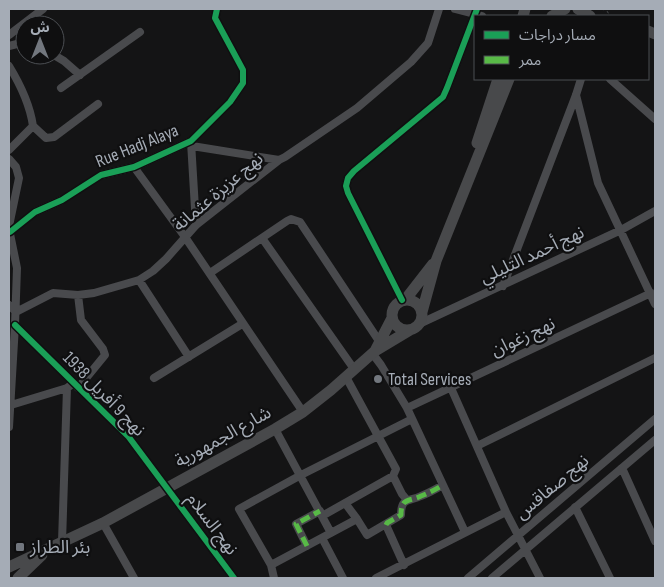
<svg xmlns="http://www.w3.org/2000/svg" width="664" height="587" font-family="'Sofia Sans Condensed','Noto Sans Arabic',sans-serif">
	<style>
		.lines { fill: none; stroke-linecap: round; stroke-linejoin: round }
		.path { stroke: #4a4c4f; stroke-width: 1; stroke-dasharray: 2.5 4; stroke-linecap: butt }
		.street { stroke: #494a4d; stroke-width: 8 }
		.secondary { stroke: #48494b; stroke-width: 11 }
		.quiet { stroke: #58b947; stroke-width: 5; stroke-dasharray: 10 5; stroke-linecap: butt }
		.cycleway-casing { stroke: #0f0f10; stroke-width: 9 }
		.cycleway { stroke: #1a9f57; stroke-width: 6 }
		.poi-dot { fill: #72777e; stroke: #0f0f10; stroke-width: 2 }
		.labels { text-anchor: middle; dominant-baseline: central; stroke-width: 4.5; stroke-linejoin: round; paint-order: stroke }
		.street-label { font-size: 18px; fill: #a5acb6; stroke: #0f0f10 }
		.poi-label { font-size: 18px; fill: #a5acb6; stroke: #0f0f10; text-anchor: start }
	</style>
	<rect width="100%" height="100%" fill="#141415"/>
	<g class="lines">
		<path class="path" d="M601 9 607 11 610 16"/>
		<path class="street" d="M455 9 482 16
			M9 35 43 9
			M9 46 17 44 25 45
			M54 55 64 61 80 75
			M9 66C20 84 30 105 33 126L9 150
			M610 79 655 119
			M61 88 140 32
			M576 95 598 183 655 304
			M33 126 46 138 54 137 98 104
			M191 142 196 225
			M192 146 279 160 285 157 357 108 411 62 428 43 439 9
			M9 159 16 167 19 178 9 226
			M134 167 185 237 303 412
			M9 229 17 268 15 325 9 427
			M10 232 35 212 62 200 101 175 134 167 191 141 230 102 243 83V70L215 18 217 9
			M262 238 354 369
			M210 273 287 221 291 219 300 222 379 341
			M139 280 189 357
			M503 286 576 95 581 79
			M78 295 81 320 103 349 105 355 78 388
			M402 300 348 193 346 186 348 178 354 171 443 97 447 88 477 9
			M9 305 16 312 53 293 78 295 94 293 139 280 153 271 166 259 196 225 279 160
			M419 324 621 230 655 211
			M15 325 128 436 234 578
			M372 353 381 365 407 408 465 532
			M346 377 396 469 393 476 402 494 407 500
			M154 378 242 324
			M451 388 506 512 540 578
			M11 405 67 388 71 385
			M407 408 651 293
			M275 429 331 533
			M477 446 655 358
			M622 468 655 541
			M345 503 357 519 367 535 401 515C401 497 409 502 421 496 429 493 436 489 443 485
			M575 507 610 578
			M322 516 393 476
			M103 523 134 578
			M386 525 404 565
			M322 538 343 578
			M62 542 67 388
			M307 546 296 524 320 511
			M271 565 357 519
			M274 578 271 565 239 509 301 475 412 419
			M376 578 506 512
			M468 578 655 419
			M492 578 655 440"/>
		<path class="secondary" d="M578 9 590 16
			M523 16 525 9
			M552 16 565 9
			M648 31 655 34
			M477 143 498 79
			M392 315a15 15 0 1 1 30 0a15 15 0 1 1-30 0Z
			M405 300 433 264
			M422 312 436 261 509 79
			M375 351 392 318
			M9 567 103 523 275 429 303 412 331 390 375 351 410 330
			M18 578 42 555"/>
		<path class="quiet" d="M386 525 387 523 401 515C401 497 409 502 421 496 429 493 436 489 443 485
			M307 546 296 524 320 511"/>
		<defs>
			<path id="cycleway" d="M10 232 35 212 62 200 101 175 134 167 191 141 230 102 243 83V70L215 18 217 9
				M402 300 348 193 346 186 348 178 354 171 443 97 447 88 477 9
				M15 325 128 436 234 578"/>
		</defs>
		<use href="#cycleway" class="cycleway-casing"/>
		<use href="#cycleway" class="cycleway"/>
	</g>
	<g class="poi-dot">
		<circle cx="378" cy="379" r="5"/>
		<rect x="15" y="542" width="10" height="10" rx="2.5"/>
	</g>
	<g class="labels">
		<g class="street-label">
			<text transform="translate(137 146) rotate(-22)">Rue Hadj Alaya</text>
			<text transform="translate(218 192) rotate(-40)">نهج عزيزة عثمانة</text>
			<text transform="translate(532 255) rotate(-25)">نهج أحمد التليلي</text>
			<text transform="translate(523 337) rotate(-25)">نهج زغوان</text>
			<text transform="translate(104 394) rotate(46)">نهج 9 أفريل 1938</text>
			<text transform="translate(223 437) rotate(-29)">شارع الجمهورية</text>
			<text transform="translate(552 487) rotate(-40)">نهج صفاقس</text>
			<text transform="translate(212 524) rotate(53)">نهج السلام</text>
		</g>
		<g class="poi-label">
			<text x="388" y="379">Total Services</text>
			<text x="30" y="547">بئر الطراز</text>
		</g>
	</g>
	<rect width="664" height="587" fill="none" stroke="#a5acb6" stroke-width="20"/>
	<rect x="474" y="15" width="175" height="65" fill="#0f0f10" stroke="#4b4e52"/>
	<rect x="484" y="31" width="25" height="8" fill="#1a9f57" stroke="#4b4e52"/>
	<text x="519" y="40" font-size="15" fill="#a5acb6">مسار دراجات</text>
	<rect x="484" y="56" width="25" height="8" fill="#58b947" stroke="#4b4e52"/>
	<text x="519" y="65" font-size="15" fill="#a5acb6">ممر</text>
	<g transform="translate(40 40)"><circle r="24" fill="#0f0f10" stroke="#4b4e52"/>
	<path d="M0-4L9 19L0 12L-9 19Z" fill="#72777e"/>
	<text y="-8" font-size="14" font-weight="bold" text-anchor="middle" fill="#a5acb6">ش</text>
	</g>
</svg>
